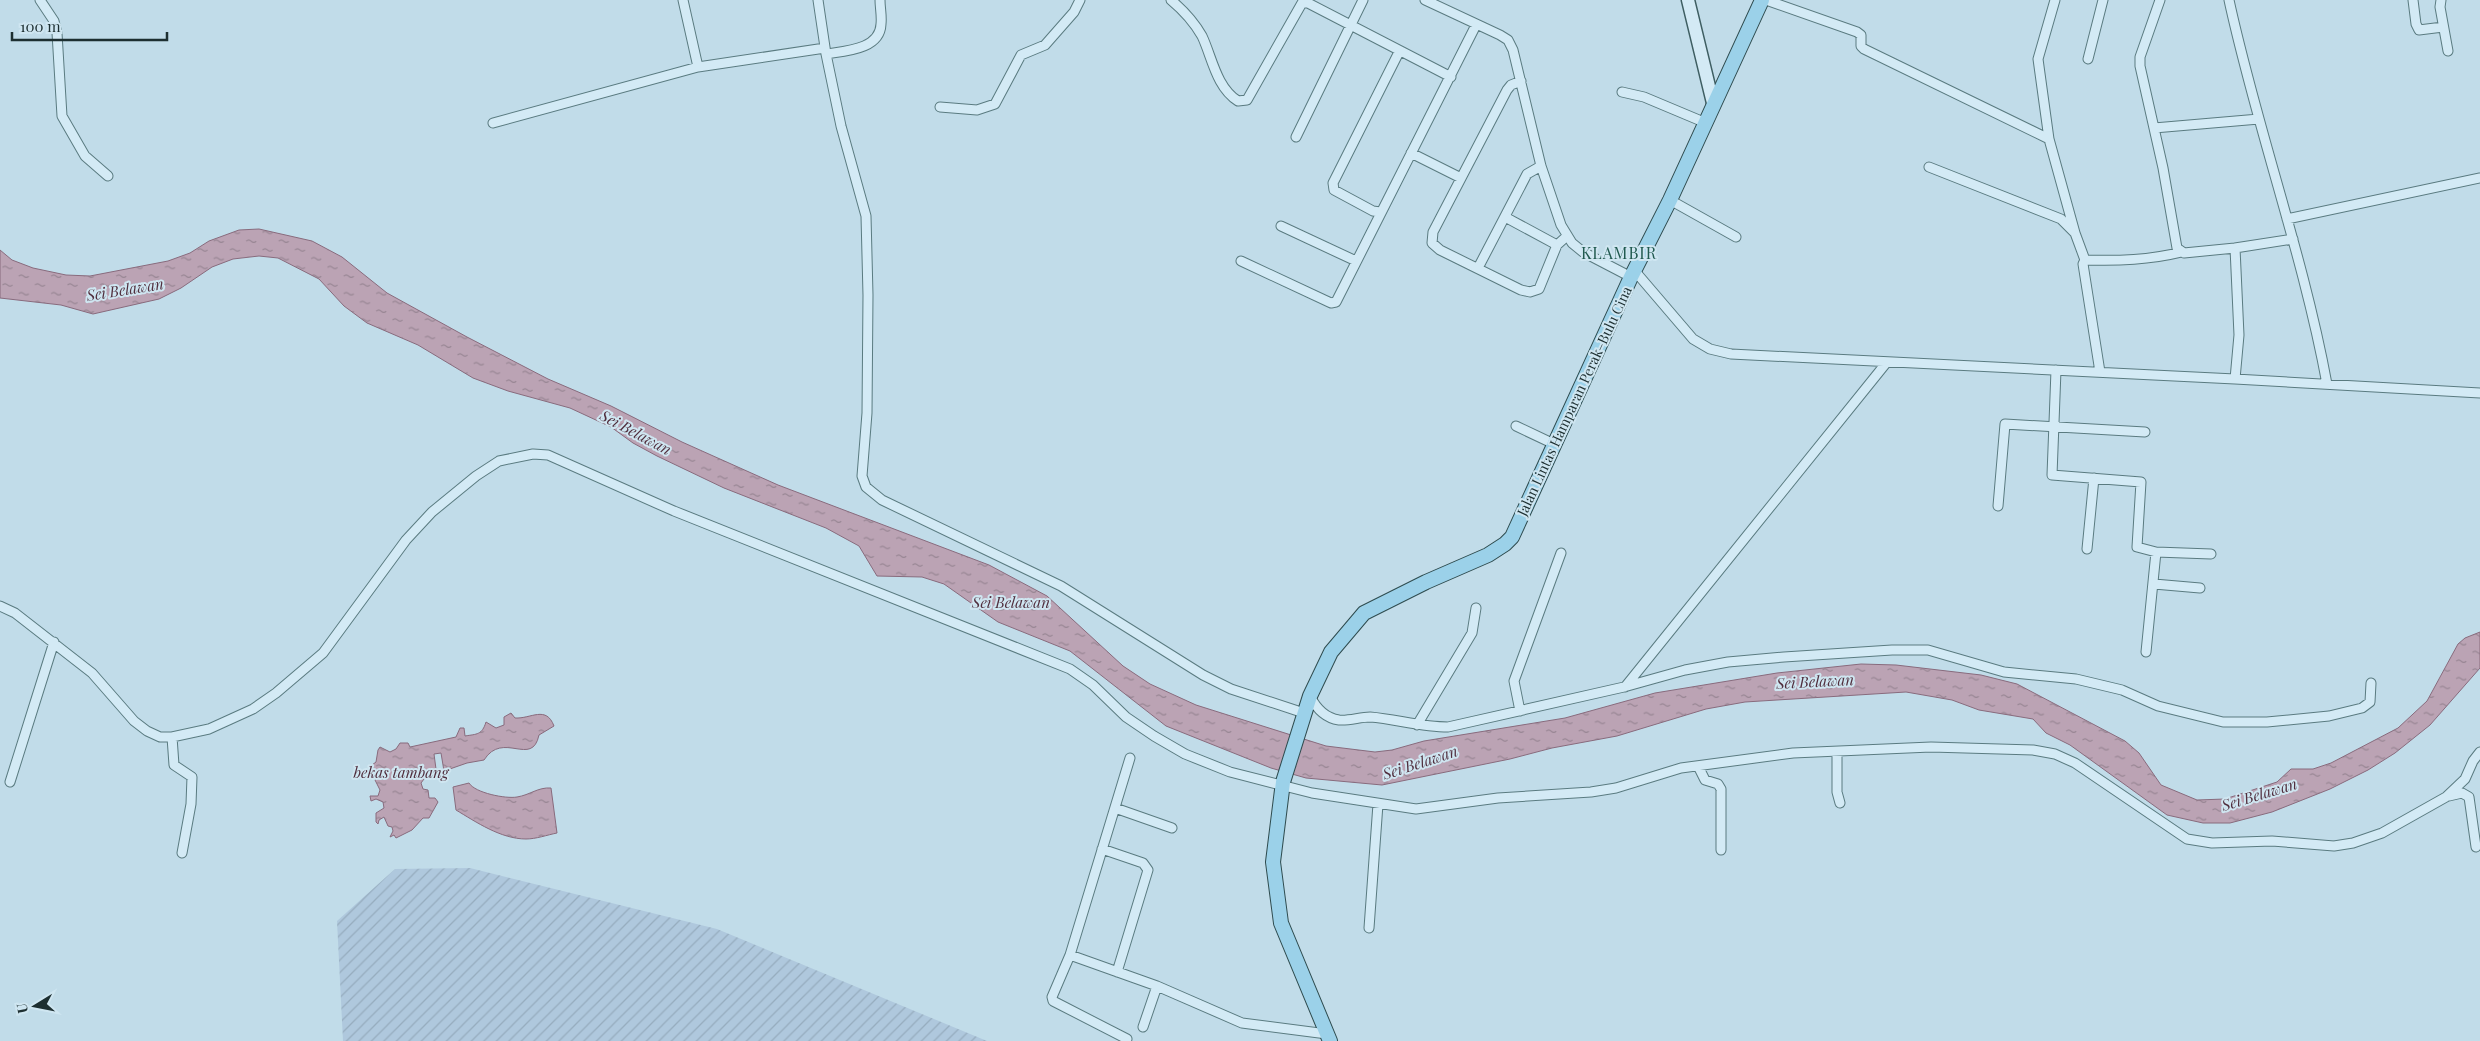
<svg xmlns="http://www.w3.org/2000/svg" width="2480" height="1041" font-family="'Playfair Display',serif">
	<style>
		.farmland { fill: url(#farmland-furrows) }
		.water { fill: url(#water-ripples); stroke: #886b7d }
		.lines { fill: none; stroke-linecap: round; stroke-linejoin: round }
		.street-casing { stroke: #5a7b80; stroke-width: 11 }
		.secondary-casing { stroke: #3e5e62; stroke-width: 15 }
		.primary-casing { stroke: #2e4b4e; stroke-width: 16 }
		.street { stroke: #d3eaf5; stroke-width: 9 }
		.secondary { stroke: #d3eaf5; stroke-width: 12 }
		.primary { stroke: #9bd1e9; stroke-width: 14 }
		.labels { text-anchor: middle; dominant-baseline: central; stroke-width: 4; stroke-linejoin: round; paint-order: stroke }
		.street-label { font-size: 14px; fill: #1d2f31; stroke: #cfe6f1 }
		.water-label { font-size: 15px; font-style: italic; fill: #502e3d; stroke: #cfe6f1 }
		.quarter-label { font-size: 16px; letter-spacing: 1px; fill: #215a50; stroke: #cfe6f1 }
	</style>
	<defs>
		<pattern id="farmland-furrows" width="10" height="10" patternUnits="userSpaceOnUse" patternTransform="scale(1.25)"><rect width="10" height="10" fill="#afc8dd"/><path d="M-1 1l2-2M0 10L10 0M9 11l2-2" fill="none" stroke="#96acbe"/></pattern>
		<pattern id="water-ripples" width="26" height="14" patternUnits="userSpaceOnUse" patternTransform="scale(1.25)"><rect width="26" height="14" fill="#bba3b4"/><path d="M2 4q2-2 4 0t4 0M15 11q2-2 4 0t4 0" fill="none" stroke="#978593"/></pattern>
	</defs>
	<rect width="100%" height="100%" fill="#c1dce9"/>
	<path class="farmland" d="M470 868 717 929 987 1041H343L337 921 395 869Z"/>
	<path class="water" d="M259 229 312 241 342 257 387 293 467 337 548 379 611 406 682 442 778 485 989 565 1047 596 1123 666 1150 684 1196 705 1326 746 1375 752 1392 750 1424 741 1565 718 1655 693 1777 673 1861 664 1896 665 1981 675 2017 684 2125 741 2139 753 2161 785 2197 800 2225 799 2277 782 2291 769H2313L2331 763 2398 728 2427 701 2458 644 2465 638 2480 632V668L2430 725 2395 753 2368 770 2330 789 2272 812 2230 823H2203L2167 815 2070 745 2046 733 2033 719 1979 710 1952 700 1906 692 1745 702 1706 709 1617 736 1552 748 1510 759 1382 785 1306 778 1271 768 1166 726 1070 651 998 622 944 584 922 577 877 576 859 546 826 528 724 488 657 456 633 443 611 427 570 408 508 391 473 378 418 345 367 323 344 306 319 279 278 258 259 256 233 259 212 267 181 288 159 299 93 314 61 305 0 298V250L12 260 33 268 66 275 90 276 168 261 190 253 209 241 239 230Z
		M511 713 515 718C531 719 546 705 554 726L539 735C532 768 503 730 484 760L467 763 444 771 441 753 434 754 436 769 430 771 421 783 423 789 428 790 429 798H435L438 802 429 818H423L412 830 396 838 394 835 390 837 393 831 392 827 388 826 384 817 379 820 378 824 376 822V813L384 808 383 802 376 799 371 801 370 796H378L380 790 375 780 378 777 372 765 376 762 378 750 380 747 390 752 396 749 400 743H408L410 747 456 737 460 728H464L465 736C477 734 482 735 486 722L496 728 504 725V717Z
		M469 783C475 793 506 799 517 797 530 795 538 787 551 788L557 833C547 835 536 839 526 839 501 839 476 822 456 810L453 787Z"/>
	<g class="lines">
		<defs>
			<path id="street" d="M40 0 54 21 57 33 62 116 85 156 108 176
				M683 0 698 67
				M818 0 826 54 841 126 866 216 868 295 867 413 862 476 866 487 882 500 1061 586 1203 675 1231 689 1304 713
				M1171 0C1183 10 1194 22 1202 36 1212 57 1216 87 1238 101L1247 100 1302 3H1308L1451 77
				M1425 0 1500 35 1508 40 1513 50 1541 166 1561 225 1572 243 1583 252 1631 277
				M1766 0 1857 32 1861 35V46L1864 49 2049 139 2075 233
				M2160 0 2140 57V66L2163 168 2177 248 2184 253 2235 248 2239 335 2235 379
				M2229 0C2257 129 2303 254 2327 384
				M2413 0 2416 24 2419 30 2443 27
				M2441 0 2440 7 2448 51
				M826 54C844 51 880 50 881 24 882 16 880 8 880 0
				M2088 59 2103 0
				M1521 81 1511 85 1507 90 1433 232 1432 243 1440 250 1521 290 1530 292 1539 289 1557 245 1567 236
				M1622 92 1644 97 1706 123
				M940 107 977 110 995 104 1021 55 1045 45 1074 12 1080 0
				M493 123 698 67 825 48
				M2154 128 2259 119
				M1296 137 1363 0
				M2049 139 2038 59 2055 0
				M1411 153 1461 178
				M1929 167 2061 219 2075 233 2085 260 2083 264 2100 372
				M1670 200 1736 237
				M1380 212 1373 211 1334 190 1333 183 1399 52
				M1505 217 1557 245
				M2287 219 2480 178
				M1281 226 1356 261
				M2235 248 2293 239
				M2085 260C2119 261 2149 260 2182 252
				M1241 261 1331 303 1336 302 1476 25
				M1478 268 1527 174 1541 166
				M1634 270 1693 339 1710 349 1731 354 2235 379 2480 393
				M2056 370 2052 475 2141 482 2137 547 2156 552 2146 652
				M1516 426 1554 444
				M1998 506 2005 424 2145 432
				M2087 549 2094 478
				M2156 552 2211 554
				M2154 584 2200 588
				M0 606 15 613 92 673 134 721 147 731 160 737H172L209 729 253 709 276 693 323 653 406 540 432 512 476 476 499 461 533 454 548 455 674 511 1070 669 1093 685 1126 717 1154 736 1185 754 1230 772 1312 793 1416 809 1498 798 1591 792 1616 788 1681 768 1793 753 1931 747 2033 750 2055 754 2075 763 2187 839 2212 843 2272 841 2334 846 2353 843 2382 833 2446 797 2465 779 2473 761 2480 752
				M1625 687 1887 362
				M1310 696C1316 708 1325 718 1339 720 1349 721 1360 717 1370 717 1396 719 1421 727 1448 727L1624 687 1685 670 1728 662 1784 657 1892 650H1928L2004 672 2076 679 2122 690 2158 706 2223 722H2267L2329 716 2362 708 2370 702 2371 683
				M1520 711 1514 681 1561 553
				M1417 725 1472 633 1476 608
				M172 737 174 765 192 777 191 804 182 853
				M1837 752V792L1840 803
				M1698 766 1705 780 1718 784 1721 789V850
				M10 782 54 642
				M2449 796 2462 793 2469 797 2476 847
				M1115 808 1172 828
				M1102 849 1143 863 1148 870 1117 972
				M1369 928 1378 804
				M1070 955 1130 758
				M1143 1027 1157 986
				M1127 1039 1053 1001 1052 997 1070 955 1157 986 1242 1023 1327 1034"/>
			<path id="secondary" d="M1688 0 1713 103"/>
			<path id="primary" d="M1330 1041 1281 923 1273 862 1283 782 1310 696 1331 652 1364 613 1426 582 1488 555 1505 544 1512 537 1631 277 1670 200 1762 0"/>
		</defs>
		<use href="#street" class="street-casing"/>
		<use href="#secondary" class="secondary-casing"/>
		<use href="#primary" class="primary-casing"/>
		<use href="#street" class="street"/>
		<use href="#secondary" class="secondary"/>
		<use href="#primary" class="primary"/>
	</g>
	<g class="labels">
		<g class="street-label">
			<text transform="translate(1574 401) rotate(-65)">Jalan Lintas Hamparan Perak–Bulu Cina</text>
		</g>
		<g class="water-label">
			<text transform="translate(125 289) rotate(-9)">Sei Belawan</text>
			<text transform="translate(636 432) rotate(28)">Sei Belawan</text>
			<text x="1011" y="602">Sei Belawan</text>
			<text transform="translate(1815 681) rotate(-3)">Sei Belawan</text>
			<text transform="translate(1420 762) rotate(-18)">Sei Belawan</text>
			<text x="401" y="772">bekas tambang</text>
			<text transform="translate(2259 794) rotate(-17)">Sei Belawan</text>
		</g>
		<g class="quarter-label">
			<text x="1619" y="252">KLAMBIR</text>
		</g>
	</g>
	<g transform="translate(35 1006) rotate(260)" stroke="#cfe6f1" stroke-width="4" paint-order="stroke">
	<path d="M0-4L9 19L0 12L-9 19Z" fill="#1d2f31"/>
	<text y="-8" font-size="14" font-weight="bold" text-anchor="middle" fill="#1d2f31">U</text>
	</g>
	<path d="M12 32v8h155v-8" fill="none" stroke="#1d2f31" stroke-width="2.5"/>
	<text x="20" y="32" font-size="15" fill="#1d2f31" stroke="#cfe6f1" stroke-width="4" paint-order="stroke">100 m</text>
</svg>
